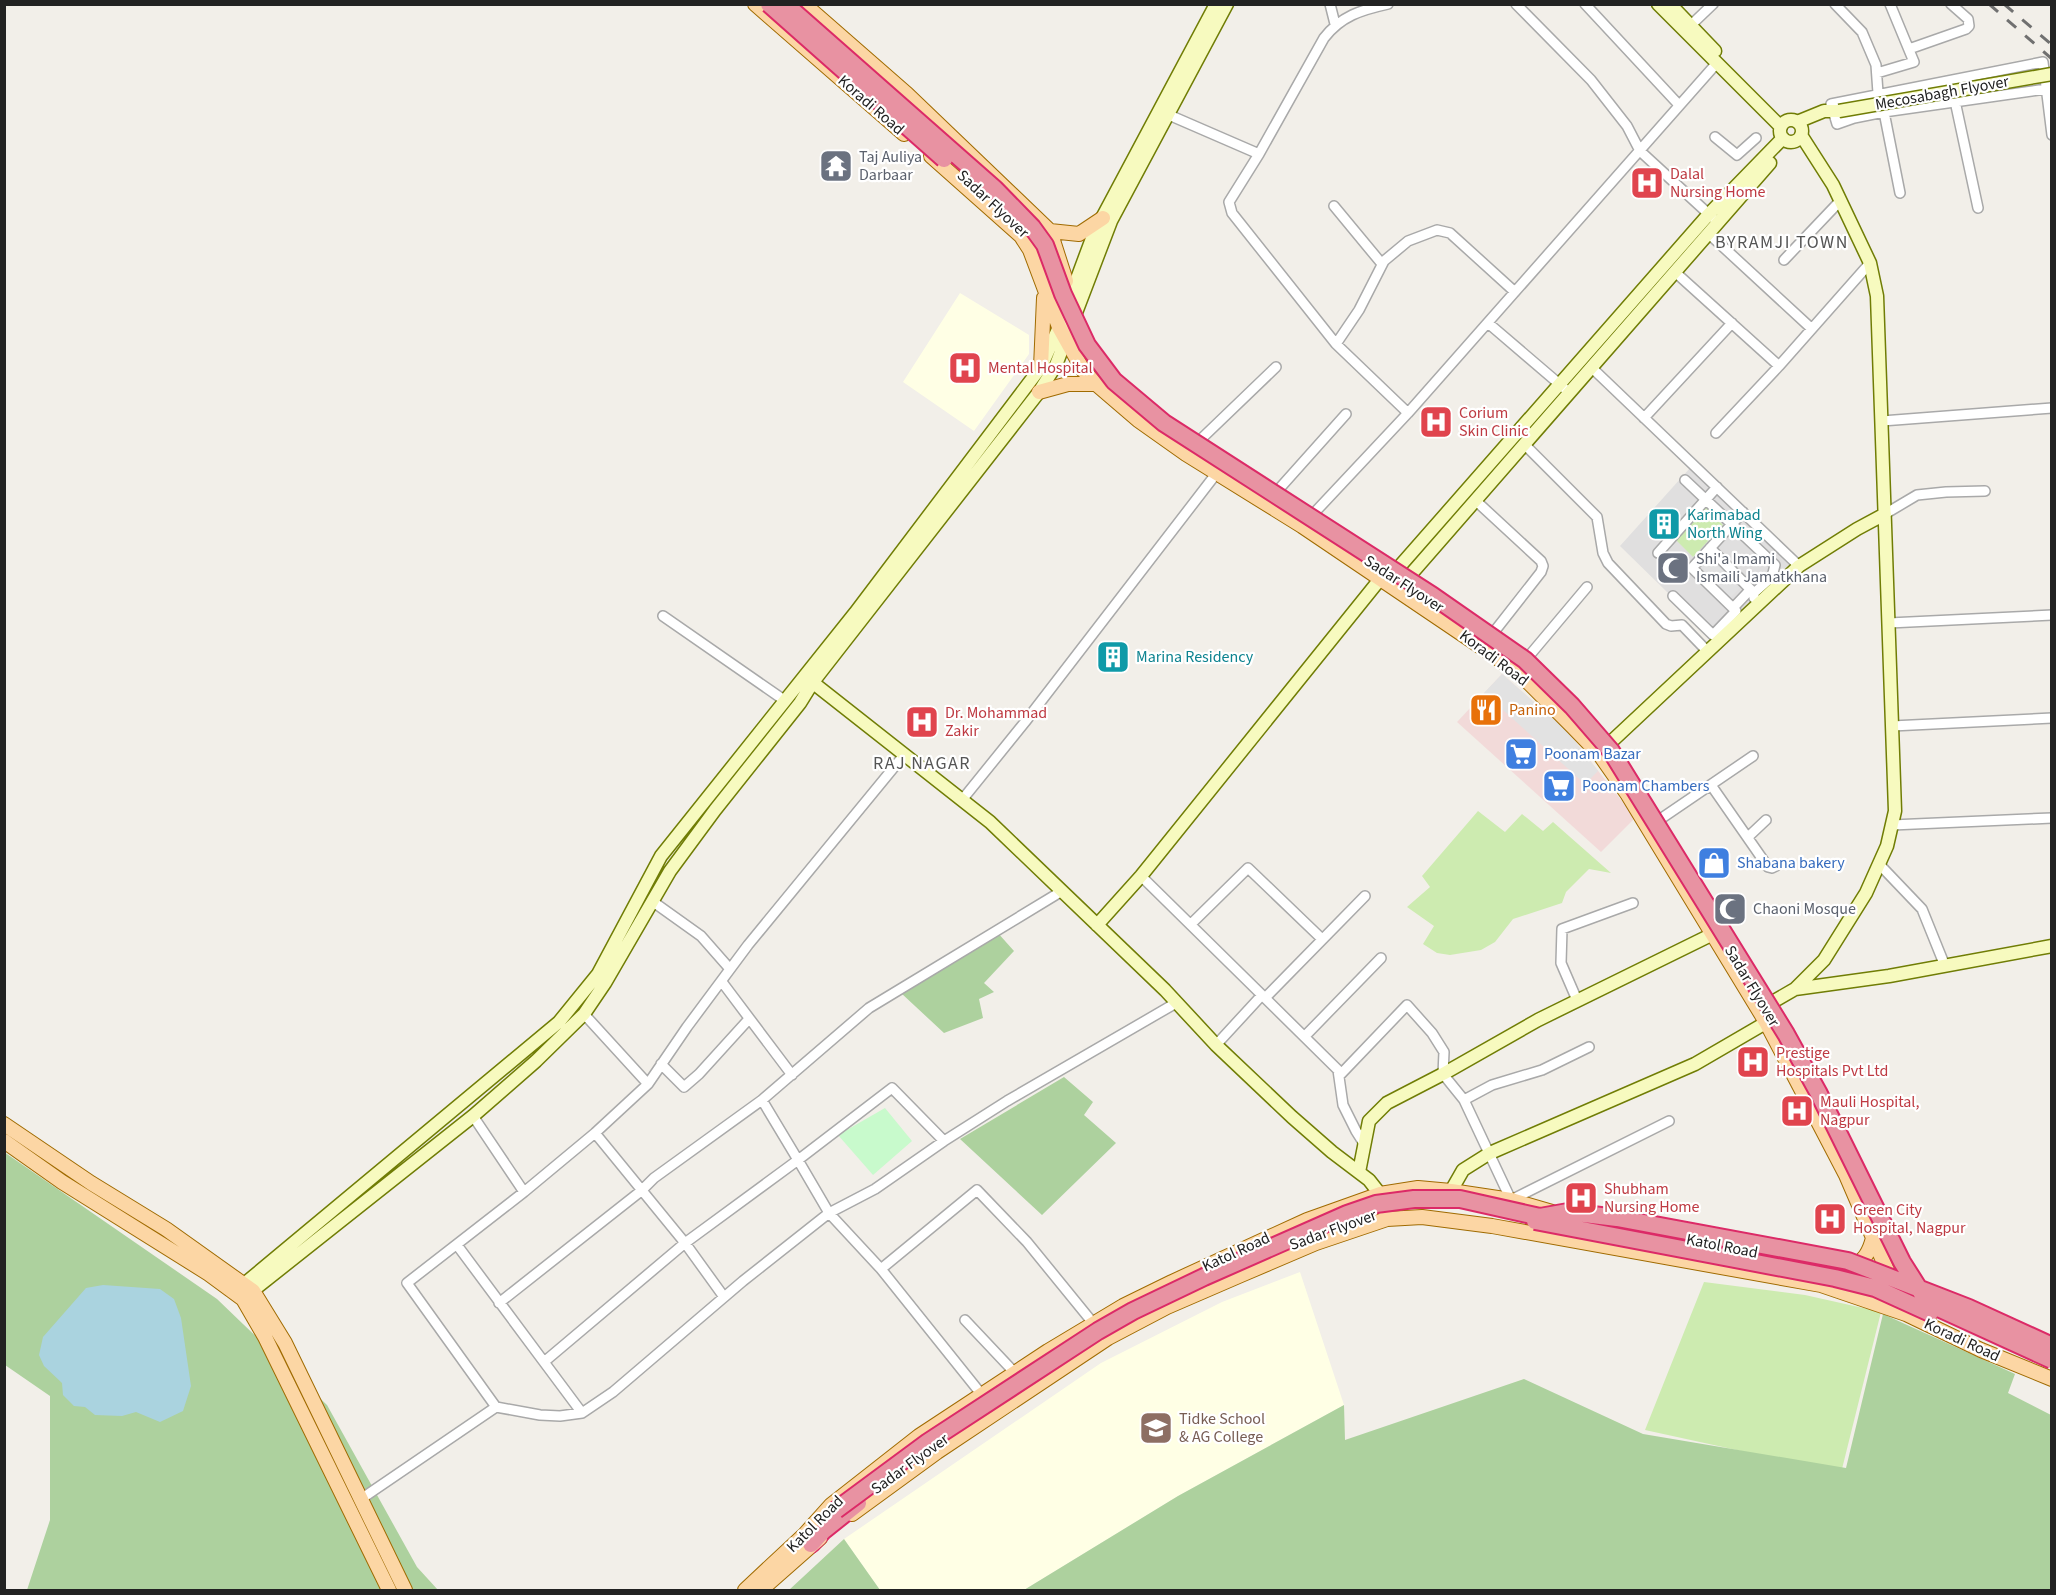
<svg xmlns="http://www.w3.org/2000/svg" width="2056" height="1595" font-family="'Source Sans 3',sans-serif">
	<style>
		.residential { fill: #e0dfdf }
		.commercial { fill: #f2dad9 }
		.education { fill: #ffffe5 }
		.grass { fill: #cdebb0 }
		.forest { fill: #add19e }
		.park { fill: #c8facc }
		.parking { fill: #e2e2e2 }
		.water { fill: #aad3df }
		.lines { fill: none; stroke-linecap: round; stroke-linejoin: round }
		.street-casing { stroke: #a9a9a9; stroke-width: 12 }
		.secondary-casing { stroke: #707d05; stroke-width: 15 }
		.primary-casing { stroke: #a06b00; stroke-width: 16 }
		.highway-casing { stroke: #dc2a67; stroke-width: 20 }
		.street { stroke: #fff; stroke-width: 9 }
		.secondary { stroke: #f7fabf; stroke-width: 12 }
		.primary { stroke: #fcd6a4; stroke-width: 14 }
		.highway { stroke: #e892a2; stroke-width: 16 }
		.rail { stroke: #707070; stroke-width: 3; stroke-dasharray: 12 12; stroke-linecap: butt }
		.secondary-bridge-casing { stroke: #707d05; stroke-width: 15; stroke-linecap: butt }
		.highway-bridge-casing { stroke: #dc2a67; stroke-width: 20; stroke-linecap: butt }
		.secondary-bridge { stroke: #f7fabf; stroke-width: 12 }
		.highway-bridge { stroke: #e892a2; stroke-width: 16 }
		.labels { text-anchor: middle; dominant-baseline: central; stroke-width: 4.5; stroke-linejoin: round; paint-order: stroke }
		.street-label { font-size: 16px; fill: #222; stroke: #fff }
		.worship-label { font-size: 16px; fill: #5b616d; stroke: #fff; text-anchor: start }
		.health-label { font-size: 16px; fill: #be3a42; stroke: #fff; text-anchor: start }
		.culture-label { font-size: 16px; fill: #0d838f; stroke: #fff; text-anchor: start }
		.food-label { font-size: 16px; fill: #c56008; stroke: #fff; text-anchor: start }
		.shop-label { font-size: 16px; fill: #366cbe; stroke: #fff; text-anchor: start }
		.education-label { font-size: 16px; fill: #785e54; stroke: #fff; text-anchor: start }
		.neighbourhood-label { font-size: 18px; letter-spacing: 1.5px; fill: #555; stroke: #fff }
	</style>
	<rect width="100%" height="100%" fill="#f2efe9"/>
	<path class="residential" d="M1690 468 1791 565 1754 598 1714 638 1620 546Z"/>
	<path class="commercial" d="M1502 674 1567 731 1635 818 1601 852 1457 722Z"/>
	<path class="education" d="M960 293 1029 335V354L974 431 903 382Z
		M1300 1272 1344 1405 1178 1496 1024 1590H880L844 1539 1101 1363 1222 1302Z"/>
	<path class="grass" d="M1704 505 1723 525 1693 557 1673 537Z
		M1478 811 1505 832 1522 814 1543 831 1553 822 1611 873 1589 869 1566 892 1562 903 1513 919 1495 942 1481 950 1450 955 1437 953 1423 944 1434 926 1407 907 1430 887 1422 876Z
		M1704 1282 1805 1295 1881 1312 1841 1473 1645 1430Z"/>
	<path class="forest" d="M997 932 1014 951 984 983 994 992 979 999 983 1018 944 1033 901 993Z
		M1064 1077 1093 1102 1084 1115 1116 1143 1042 1215 960 1139Z
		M4 1152 217 1299 327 1405 417 1567 438 1590H27L50 1520V1396L5 1365Z
		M1883 1314 2015 1374 2008 1393 2051 1415V1590H1024L1178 1496 1344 1405 1345 1440 1524 1379 1643 1434 1846 1468Z
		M844 1539 880 1590H789Z"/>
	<path class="park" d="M885 1108 912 1141 873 1175 838 1135Z"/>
	<path class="parking" d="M1709 545 1746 582 1730 598 1693 561Z
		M1502 674 1567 731 1598 771 1585 784 1484 693Z"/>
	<path class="water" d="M103 1285 160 1289 174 1299 181 1318 191 1386 183 1411 160 1422 136 1412 122 1416 95 1415 85 1407 74 1406 63 1395 62 1383 44 1366 39 1355 43 1337 86 1288Z"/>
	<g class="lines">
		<defs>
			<path id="street" d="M1330 4 1335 24
				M1388 4C1361 10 1341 16 1324 38L1259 154 1229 202 1232 213 1336 344 1408 413
				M1516 4 1591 80 1627 126 1640 151 1713 218
				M1585 4 1679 105
				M1835 4 1862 32 1876 65 1878 93
				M1690 26 1713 4
				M1909 49 1966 29 1969 26 1968 19 1951 4
				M1877 73 1914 62 1890 4
				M2046 89 1884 112 1854 118 1837 124 1831 104 2043 62 2052 135
				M1955 101 1978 208
				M1884 112 1900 193
				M1169 115 1259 154
				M1715 137 1737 155 1756 138
				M1334 206 1382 264
				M1708 233 1812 329
				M1784 260 1840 201
				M1675 272 1779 366 1870 263
				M1488 323 1564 388
				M1336 344 1359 310 1384 261 1408 241 1437 230 1450 233 1515 292
				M1591 367 1799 566
				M1644 418 1732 323
				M1882 421 2052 408
				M1716 433 1779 366
				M1199 441 1276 367
				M1524 444 1597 517 1603 553 1608 563 1666 624 1671 626 1682 625 1708 652
				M1685 480 1775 565 1772 577 1754 593
				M1279 489 1346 414
				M1475 500 1541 561 1543 566 1541 572 1494 632
				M1316 511 1408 413 1716 64
				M1885 514 1917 495 1946 492 1985 491
				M1710 548 1754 593V598
				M1658 553 1717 487
				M1673 596 1713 635 1736 611 1692 568 1743 512
				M1733 608 1750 590
				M663 616 784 700
				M1889 623 2052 615
				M1529 656 1587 587
				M1892 726 2052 718
				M1711 785 1768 867 1772 868 1776 866
				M962 800 1025 722 1219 470
				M1659 820 1753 756
				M1892 825 2052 818
				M1748 837 1766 820
				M1879 864 1922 909 1945 966
				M1141 876 1265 998 1365 896
				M652 901 701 936 730 969
				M1191 924 1248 868 1322 939
				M722 982 792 1075
				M1265 998 1338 1070 1343 1105 1356 1131 1363 1142 1364 1148
				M1577 1000 1561 963 1562 929 1633 903
				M584 1014 648 1084
				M1305 1036 1381 958
				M1216 1045 1262 995
				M661 1064 684 1087 699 1074 749 1019
				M1340 1075 1407 1005 1432 1033 1444 1052 1443 1074 1464 1100 1511 1200 1669 1121
				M1464 1100 1492 1085 1542 1070 1589 1047
				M473 1116 524 1192
				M595 1133 685 1243 724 1297
				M944 1141 892 1088 798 1160 829 1213 881 1269 982 1395
				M457 1245 544 1362 685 1243 798 1160 762 1100 869 1008 1062 891
				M881 1269 977 1190 1027 1242 1093 1323
				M499 1303 641 1191 654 1178 762 1100
				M965 1320 1014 1372
				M544 1362 582 1413
				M496 1407 407 1283 524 1192 595 1133 648 1084 687 1027 748 945 904 755
				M361 1499 496 1407 540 1415 560 1416 582 1413 613 1392 743 1281 829 1213 875 1189 944 1141 1007 1101 1176 1003"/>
			<path id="secondary" d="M1658 4 1781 127
				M1670 4 1715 51
				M1780 131a11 11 0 1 1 22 0a11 11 0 1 1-22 0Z
				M1797 122 1824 111H1839
				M1400 566 1709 214 1783 138
				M1412 573 1770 163
				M807 678 990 822 1165 990 1216 1045 1292 1117 1332 1152 1369 1180 1380 1194 1387 1219
				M1611 742 1799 566 1857 529 1885 514
				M1097 925 1141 876 1385 573
				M1795 989 1889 976 2052 946
				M1762 1008 1795 989 1824 960 1866 893 1887 846 1895 811 1877 296 1870 263 1833 185 1801 135
				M1359 1172 1369 1121 1387 1103 1443 1074 1538 1020 1719 931
				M1451 1191 1463 1170 1490 1153 1695 1064 1774 1018
				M237 1290 559 1022 598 974 661 856 855 613 1041 367 1059 327 1094 233 1216 4
				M246 1296 473 1116 536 1061 584 1014 605 983 670 871 715 810 800 703 813 682 1039 392 1056 365 1111 221 1227 4"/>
			<path id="primary" d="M755 4 904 134
				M804 4 907 94 1050 231 1066 281
				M931 156 1021 236 1030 250 1059 327 1083 370 1096 384 1138 420 1186 454 1302 526 1496 657 1526 680 1573 727 1600 755 1628 795 1766 1022 1846 1175 1906 1314
				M1050 231 1079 234 1103 218
				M1041 367 1044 298
				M1039 392 1068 384H1096
				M4 1124 91 1183 166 1229 253 1291 285 1343 405 1590
				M4 1141 62 1182 209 1274 243 1299 265 1337 389 1590
				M1703 1242 1846 1271 1875 1279
				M1851 1268C1864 1260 1869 1254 1873 1238
				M1922 1304 1931 1326
				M852 1514 937 1452 1108 1338 1167 1307 1241 1275 1316 1243 1387 1219 1422 1217 1492 1226 1821 1285 1906 1314 1981 1350 2052 1379
				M745 1590 805 1534 831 1505 919 1436 1048 1351 1123 1306 1172 1282 1307 1220 1380 1194 1418 1188 1451 1191 1511 1200 1552 1212
				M761 1590 820 1538"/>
			<path id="highway" d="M811 1544 823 1531 858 1503"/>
		</defs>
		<use href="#street" class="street-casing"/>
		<use href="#secondary" class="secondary-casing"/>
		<use href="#primary" class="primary-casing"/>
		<use href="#highway" class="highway-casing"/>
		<use href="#street" class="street"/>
		<use href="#secondary" class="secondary"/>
		<use href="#primary" class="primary"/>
		<use href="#highway" class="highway"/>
		<path class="rail" d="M1989 4 2052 59
			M2004 4 2052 45"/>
		<defs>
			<path id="secondary-bridge" d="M1839 111 2052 74"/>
			<path id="highway-bridge" d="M769 4 944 159
				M785 4 995 189 1032 227 1045 245 1063 294 1087 345 1114 381 1164 423 1433 596 1525 660 1572 706 1611 751 1786 1034 1818 1092 1902 1262 1921 1292 1936 1307 2052 1360
				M1535 1221 1835 1278 1875 1288 1930 1313
				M836 1510 928 1442 1098 1331 1133 1311 1204 1277 1347 1214 1376 1204 1414 1199H1460L1540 1217 1568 1212 1617 1218 1848 1261 1969 1308 2052 1346"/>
		</defs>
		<use href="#secondary-bridge" class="secondary-bridge-casing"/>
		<use href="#highway-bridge" class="highway-bridge-casing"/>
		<use href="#secondary-bridge" class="secondary-bridge"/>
		<use href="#highway-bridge" class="highway-bridge"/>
	</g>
	<defs>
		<symbol id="temple-square" viewBox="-11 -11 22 22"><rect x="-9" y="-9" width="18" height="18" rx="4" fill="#6b7280" stroke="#fff"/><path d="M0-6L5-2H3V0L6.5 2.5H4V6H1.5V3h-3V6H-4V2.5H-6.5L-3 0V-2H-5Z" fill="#fff"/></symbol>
		<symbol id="hospital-square" viewBox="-11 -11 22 22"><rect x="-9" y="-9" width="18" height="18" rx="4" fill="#e0444e" stroke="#fff"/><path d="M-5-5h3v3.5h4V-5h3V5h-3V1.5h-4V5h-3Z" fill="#fff"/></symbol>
		<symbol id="building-square" viewBox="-11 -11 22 22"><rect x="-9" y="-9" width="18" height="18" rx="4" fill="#0f9aa8" stroke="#fff"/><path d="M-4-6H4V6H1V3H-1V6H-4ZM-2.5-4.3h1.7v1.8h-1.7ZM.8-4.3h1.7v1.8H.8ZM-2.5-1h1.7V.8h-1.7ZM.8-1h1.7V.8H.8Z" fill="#fff"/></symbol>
		<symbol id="mosque-square" viewBox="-11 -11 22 22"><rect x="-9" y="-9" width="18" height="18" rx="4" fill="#6b7280" stroke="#fff"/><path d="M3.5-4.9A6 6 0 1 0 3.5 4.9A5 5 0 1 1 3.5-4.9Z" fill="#fff"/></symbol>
		<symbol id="restaurant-square" viewBox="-11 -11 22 22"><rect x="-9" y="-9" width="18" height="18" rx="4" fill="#e8710a" stroke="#fff"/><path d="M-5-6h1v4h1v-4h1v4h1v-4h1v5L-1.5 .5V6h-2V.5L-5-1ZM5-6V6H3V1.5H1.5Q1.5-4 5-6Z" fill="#fff"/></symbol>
		<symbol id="supermarket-square" viewBox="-11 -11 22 22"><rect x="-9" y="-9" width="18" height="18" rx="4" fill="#3f7fe0" stroke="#fff"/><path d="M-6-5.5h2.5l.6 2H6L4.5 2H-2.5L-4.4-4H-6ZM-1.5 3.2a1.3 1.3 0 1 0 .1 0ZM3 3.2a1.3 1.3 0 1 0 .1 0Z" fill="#fff"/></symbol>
		<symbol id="shop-square" viewBox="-11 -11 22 22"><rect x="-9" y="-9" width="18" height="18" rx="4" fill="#3f7fe0" stroke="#fff"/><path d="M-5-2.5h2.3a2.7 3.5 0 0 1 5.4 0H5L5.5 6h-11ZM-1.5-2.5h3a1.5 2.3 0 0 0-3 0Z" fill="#fff"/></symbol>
		<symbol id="school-square" viewBox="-11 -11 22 22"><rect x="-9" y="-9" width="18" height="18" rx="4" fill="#8d6e63" stroke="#fff"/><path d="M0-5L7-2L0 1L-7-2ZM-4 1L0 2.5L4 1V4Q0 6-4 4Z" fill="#fff"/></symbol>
	</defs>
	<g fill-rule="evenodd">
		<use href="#temple-square" x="817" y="147" width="38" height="38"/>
		<use href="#hospital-square" x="1628" y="164" width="38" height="38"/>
		<use href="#hospital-square" x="946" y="349" width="38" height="38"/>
		<use href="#hospital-square" x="1417" y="403" width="38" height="38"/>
		<use href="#building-square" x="1645" y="505" width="38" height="38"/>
		<use href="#mosque-square" x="1654" y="549" width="38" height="38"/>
		<use href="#building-square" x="1094" y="638" width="38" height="38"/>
		<use href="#restaurant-square" x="1467" y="691" width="38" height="38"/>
		<use href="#hospital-square" x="903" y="703" width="38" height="38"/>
		<use href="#supermarket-square" x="1502" y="735" width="38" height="38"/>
		<use href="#supermarket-square" x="1540" y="767" width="38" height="38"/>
		<use href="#shop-square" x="1695" y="844" width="38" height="38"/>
		<use href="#mosque-square" x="1711" y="890" width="38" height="38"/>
		<use href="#hospital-square" x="1734" y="1043" width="38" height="38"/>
		<use href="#hospital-square" x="1778" y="1092" width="38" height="38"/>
		<use href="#hospital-square" x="1562" y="1179" width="38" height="38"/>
		<use href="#hospital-square" x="1811" y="1200" width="38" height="38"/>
		<use href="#school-square" x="1137" y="1409" width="38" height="38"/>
	</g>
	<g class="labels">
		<g class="street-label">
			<text transform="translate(1942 93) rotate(-10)">Mecosabagh Flyover</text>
			<text transform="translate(871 105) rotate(41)">Koradi Road</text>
			<text transform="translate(993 204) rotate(43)">Sadar Flyover</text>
			<text transform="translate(1404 584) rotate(33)">Sadar Flyover</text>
			<text transform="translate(1494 658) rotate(37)">Koradi Road</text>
			<text transform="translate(1752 986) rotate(59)">Sadar Flyover</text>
			<text transform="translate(1333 1230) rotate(-20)">Sadar Flyover</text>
			<text transform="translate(1722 1246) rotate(11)">Katol Road</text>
			<text transform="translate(1236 1252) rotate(-25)">Katol Road</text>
			<text transform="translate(1962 1340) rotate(25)">Koradi Road</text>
			<text transform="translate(910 1464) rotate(-36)">Sadar Flyover</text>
			<text transform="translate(815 1524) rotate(-45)">Katol Road</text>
		</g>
		<g class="worship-label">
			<text x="859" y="157">Taj Auliya<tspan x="859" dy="18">Darbaar</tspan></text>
			<text x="1696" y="559">Shi'a Imami<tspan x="1696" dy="18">Ismaili Jamatkhana</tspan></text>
			<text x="1753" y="909">Chaoni Mosque</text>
		</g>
		<g class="health-label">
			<text x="1670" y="174">Dalal<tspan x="1670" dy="18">Nursing Home</tspan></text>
			<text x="988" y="368">Mental Hospital</text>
			<text x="1459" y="413">Corium<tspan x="1459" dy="18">Skin Clinic</tspan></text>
			<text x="945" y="713">Dr. Mohammad<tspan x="945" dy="18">Zakir</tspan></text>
			<text x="1776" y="1053">Prestige<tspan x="1776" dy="18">Hospitals Pvt Ltd</tspan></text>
			<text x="1820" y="1102">Mauli Hospital,<tspan x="1820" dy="18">Nagpur</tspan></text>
			<text x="1604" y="1189">Shubham<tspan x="1604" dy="18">Nursing Home</tspan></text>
			<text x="1853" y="1210">Green City<tspan x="1853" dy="18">Hospital, Nagpur</tspan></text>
		</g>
		<g class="culture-label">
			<text x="1687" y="515">Karimabad<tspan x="1687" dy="18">North Wing</tspan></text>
			<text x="1136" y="657">Marina Residency</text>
		</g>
		<g class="food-label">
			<text x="1509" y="710">Panino</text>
		</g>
		<g class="shop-label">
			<text x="1544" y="754">Poonam Bazar</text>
			<text x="1582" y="786">Poonam Chambers</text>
			<text x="1737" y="863">Shabana bakery</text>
		</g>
		<g class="education-label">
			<text x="1179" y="1419">Tidke School<tspan x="1179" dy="18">&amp; AG College</tspan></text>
		</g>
		<g class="neighbourhood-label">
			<text x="1782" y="242">BYRAMJI TOWN</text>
			<text x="922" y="763">RAJ NAGAR</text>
		</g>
	</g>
	<rect width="2056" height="1595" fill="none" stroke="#222222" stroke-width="12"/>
</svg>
